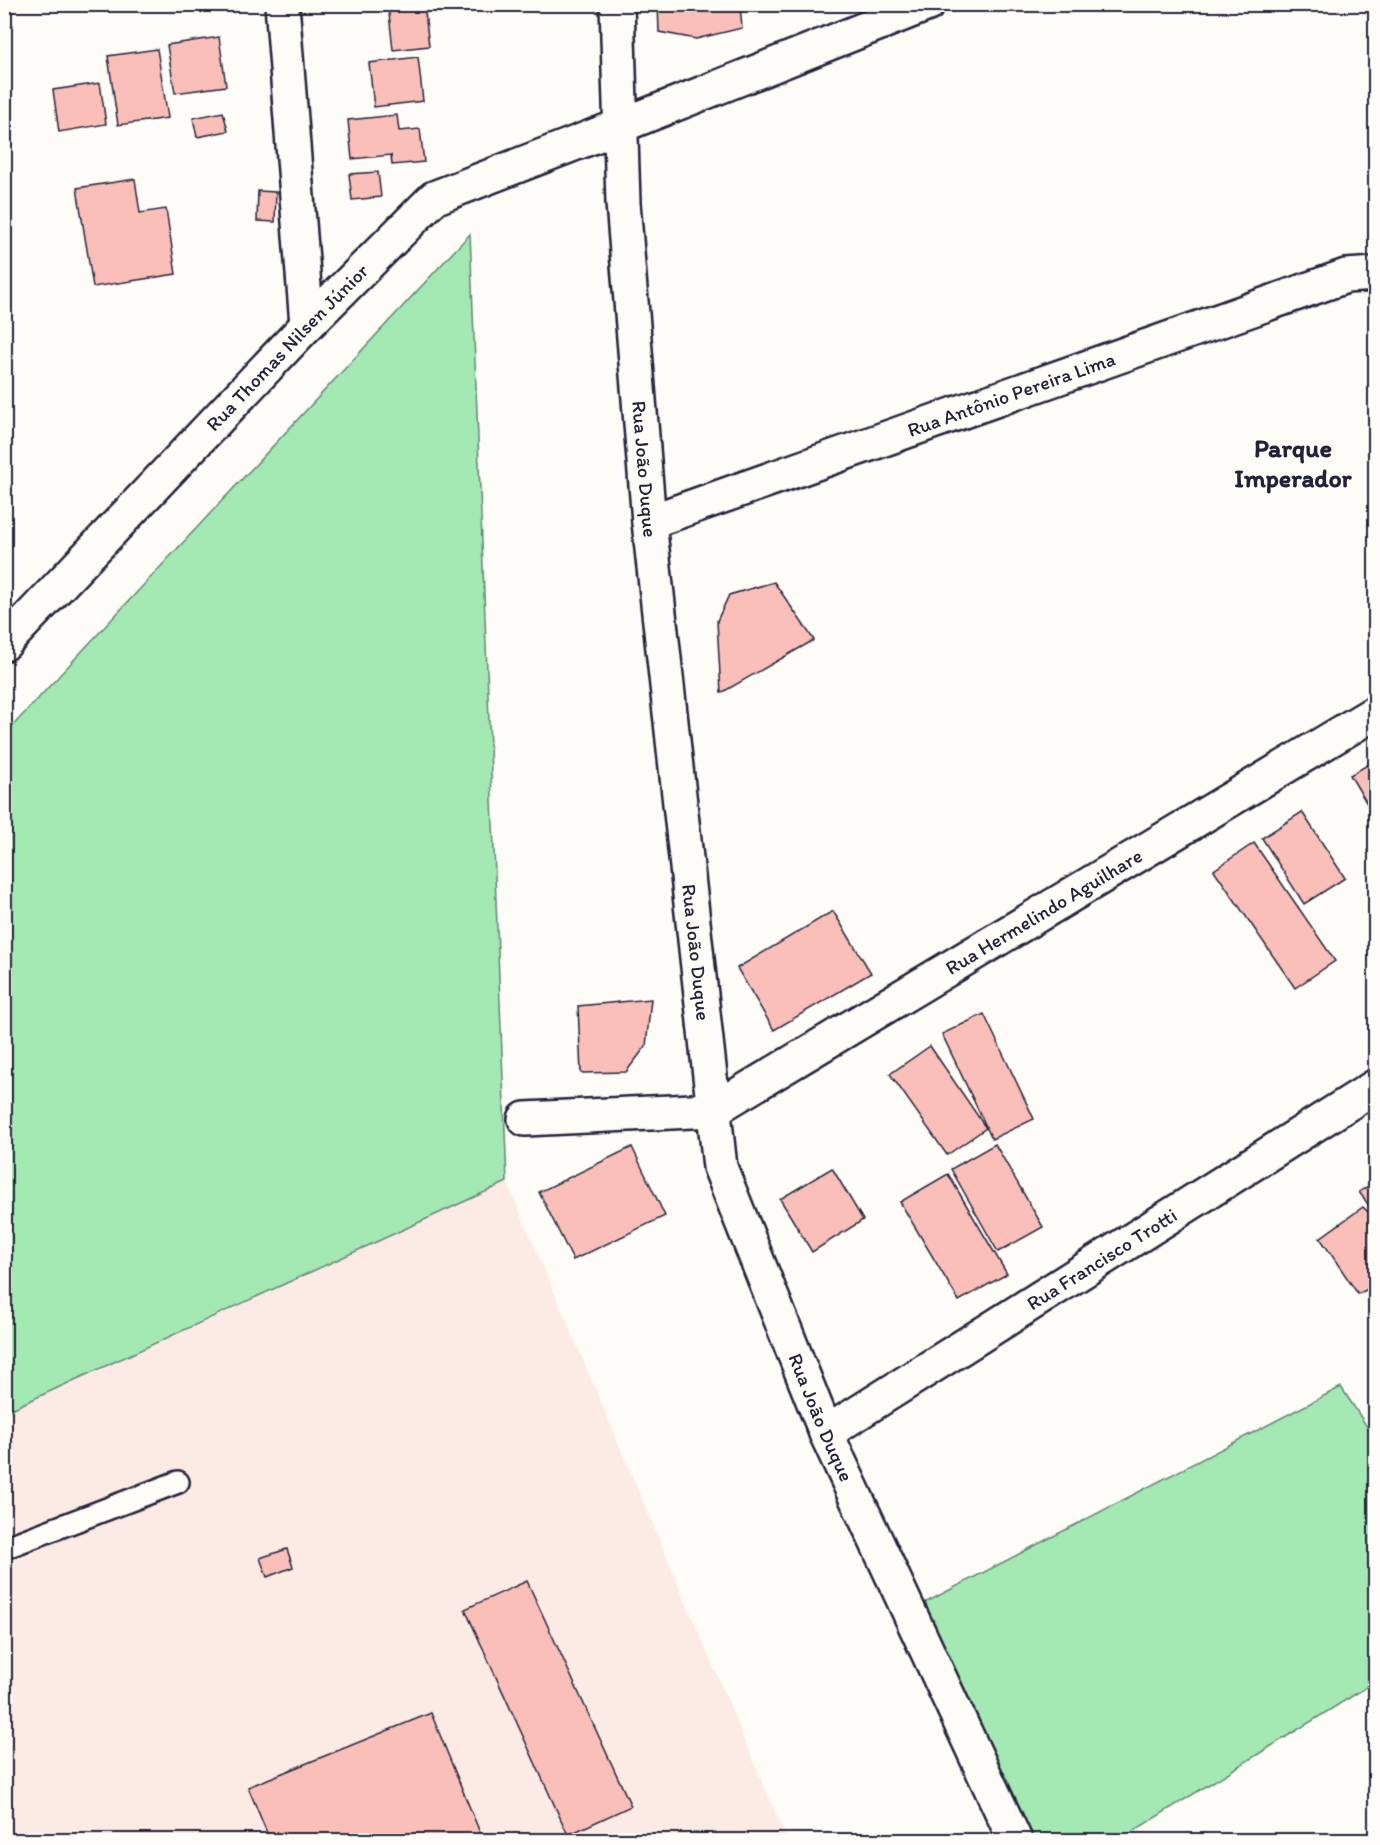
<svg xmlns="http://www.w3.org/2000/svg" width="1380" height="1845" font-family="Itim,sans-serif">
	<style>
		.built { fill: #fceae4 }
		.green { fill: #a4e8b3; stroke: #638577; stroke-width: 1.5 }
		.building { fill: #fbbfb9; stroke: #22223b; stroke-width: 1.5 }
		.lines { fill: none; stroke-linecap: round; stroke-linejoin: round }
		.lane-casing { stroke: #22223b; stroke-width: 26 }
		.street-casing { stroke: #22223b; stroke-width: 38 }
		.secondary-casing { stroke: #22223b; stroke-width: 38 }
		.lane { stroke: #fdfcf7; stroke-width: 21 }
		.street { stroke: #fdfcf7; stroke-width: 33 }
		.secondary { stroke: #fdfcf7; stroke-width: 33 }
		.labels { text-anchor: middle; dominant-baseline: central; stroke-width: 4.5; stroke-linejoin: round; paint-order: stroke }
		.street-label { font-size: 20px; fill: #22223b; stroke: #fdfcf7 }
		.district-label { font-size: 26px; font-weight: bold; fill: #22223b; stroke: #fdfcf7 }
	</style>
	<rect width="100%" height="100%" fill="#fdfcf7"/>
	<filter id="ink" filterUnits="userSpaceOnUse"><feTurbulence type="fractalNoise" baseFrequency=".0167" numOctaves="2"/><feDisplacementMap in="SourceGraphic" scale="12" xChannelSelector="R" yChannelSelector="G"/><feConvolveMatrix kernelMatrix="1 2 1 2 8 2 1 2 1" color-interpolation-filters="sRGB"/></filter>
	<g filter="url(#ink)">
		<path class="built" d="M507 1182 787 1840H5L4 1412Z"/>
		<path class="green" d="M470 234 507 1182 5 1412V734Z
			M1341 1387 1375 1439V1682L1119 1840H1035L909 1611Z"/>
		<path class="building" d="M388 4H424L429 46 393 50Z
			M658 4H740L742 28 696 39 659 32Z
			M219 37 226 86 175 93 167 45Z
			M157 49 168 118 118 125 108 56Z
			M418 57 423 101 374 107 369 63Z
			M100 83 106 124 59 132 53 90Z
			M223 112 228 131 197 137 193 118Z
			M397 115 399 131 420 129 424 162 392 165 391 155 352 159 348 120Z
			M378 172 381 197 352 200 349 174Z
			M135 179 140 213 166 209 176 274 93 287 77 188Z
			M258 191 276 192 275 222 257 221Z
			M774 582 814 640 721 693 717 621 729 595Z
			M1376 760V819L1350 775Z
			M1302 812 1345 878 1304 904 1262 838Z
			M1254 843 1335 961 1295 988 1214 870Z
			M833 911 871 973 774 1030 737 968Z
			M651 999 646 1046 626 1072 581 1073 578 1006Z
			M984 1014 1034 1119 992 1139 942 1034Z
			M930 1046 986 1128 947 1155 890 1074Z
			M995 1144 1043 1227 998 1252 951 1169Z
			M632 1147 665 1216 573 1260 539 1192Z
			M832 1168 863 1220 812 1252 780 1199Z
			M948 1174 1007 1274 959 1301 900 1202Z
			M1376 1181V1215L1359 1192Z
			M1363 1207 1376 1220V1285L1358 1294 1320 1238Z
			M287 1549 293 1567 267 1577 260 1558Z
			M527 1581 631 1806 568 1835 465 1609Z
			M431 1713 483 1840H270L248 1787Z"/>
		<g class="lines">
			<defs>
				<path id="lane" d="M4 1548 178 1482"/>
				<g id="street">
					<path d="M282 4 307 325"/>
					<path id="s1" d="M617 4 623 203 649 522 720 1167 826 1433 1015 1840"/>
					<path d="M620 126 928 4"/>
					<path id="s2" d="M649 522 1346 276 1376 274"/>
					<path id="s3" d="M525 1119 713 1110 1376 712"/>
					<path id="s4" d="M826 1433 1376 1086"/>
				</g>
				<g id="secondary">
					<path id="s5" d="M4 644 307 325 434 198 620 126"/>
				</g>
			</defs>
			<use href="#lane" class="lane-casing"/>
			<use href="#street" class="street-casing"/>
			<use href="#secondary" class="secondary-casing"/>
			<use href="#lane" class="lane"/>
			<use href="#street" class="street"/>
			<use href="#secondary" class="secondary"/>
		</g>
	</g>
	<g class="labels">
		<g class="street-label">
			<text stroke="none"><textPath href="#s5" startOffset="410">Rua Thomas Nilsen Júnior</textPath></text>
			<text stroke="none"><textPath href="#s2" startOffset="384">Rua Antônio Pereira Lima</textPath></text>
			<text stroke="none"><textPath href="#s1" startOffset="466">Rua João Duque</textPath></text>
			<text stroke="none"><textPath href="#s3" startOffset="574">Rua Hermelindo Aguilhare</textPath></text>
			<text stroke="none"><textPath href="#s1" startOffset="952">Rua João Duque</textPath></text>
			<text stroke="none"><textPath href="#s4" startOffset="326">Rua Francisco Trotti</textPath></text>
			<text stroke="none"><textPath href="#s1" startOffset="1438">Rua João Duque</textPath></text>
		</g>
		<g class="district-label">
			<text x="1293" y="448">Parque<tspan x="1293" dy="30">Imperador</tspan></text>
		</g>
	</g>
	<rect width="1380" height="1845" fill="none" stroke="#fdfcf7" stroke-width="24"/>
	<rect x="12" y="12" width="1356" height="1821" fill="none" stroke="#22223b" stroke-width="2" filter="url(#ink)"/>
</svg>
